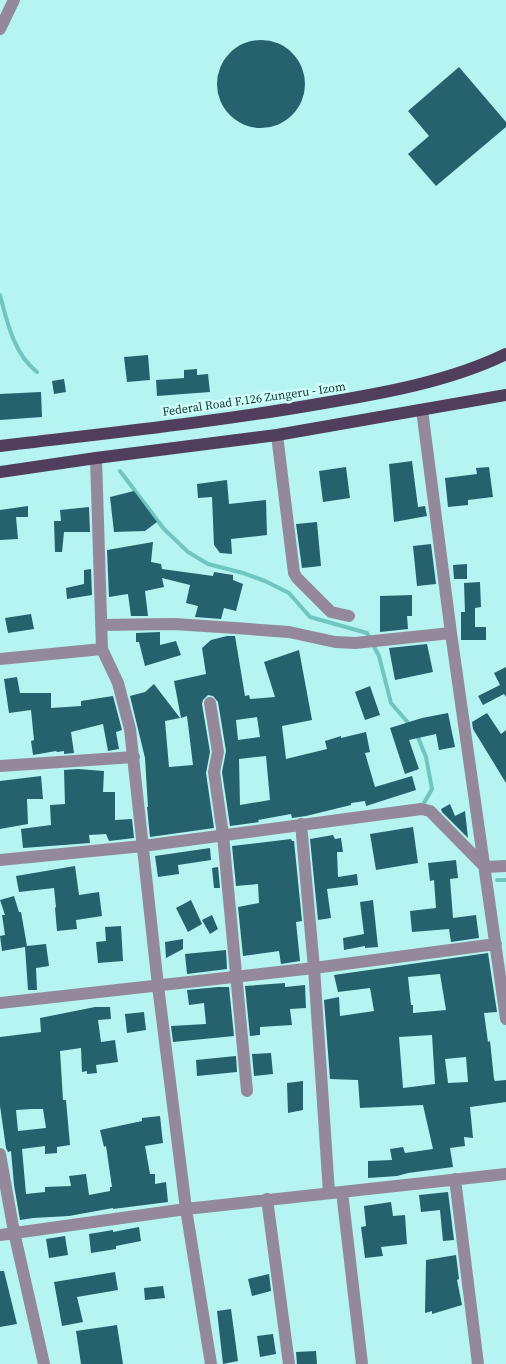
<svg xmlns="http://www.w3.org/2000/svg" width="506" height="1364" font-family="'Source Serif 4',serif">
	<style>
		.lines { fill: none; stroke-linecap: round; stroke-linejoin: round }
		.stream { stroke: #71c5c1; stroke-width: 4 }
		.building { fill: #25626d; fill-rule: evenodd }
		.minor { stroke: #93899b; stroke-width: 12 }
		.major { stroke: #503e5c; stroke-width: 12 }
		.labels { text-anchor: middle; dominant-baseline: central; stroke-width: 5; stroke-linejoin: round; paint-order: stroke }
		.street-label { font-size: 12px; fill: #152f2e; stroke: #cdfffb }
	</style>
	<rect width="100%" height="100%" fill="#b5f4f0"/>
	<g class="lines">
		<path class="stream" d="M0 295C7 322 14 354 37 372
			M120 471 164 529 188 552 208 564 243 573 265 581 289 593 310 617 367 633 379 656 391 703 410 725
			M417 735 426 757 432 789 424 803
			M497 880H506"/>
	</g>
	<path class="building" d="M217 84a44 44 0 1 1 88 0a44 44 0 1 1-88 0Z
		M459 67 506 122V127L436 186 408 154 429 136 408 111Z
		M148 355 150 380 127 382 124 357Z
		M197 369V375L208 374 210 392 157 396 156 380 184 378V370Z
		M64 379 66 392 54 394 52 381Z
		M41 392 42 417 0 420V394Z
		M412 461 418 507 425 506 427 516 394 522 389 464Z
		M346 467 350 498 323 502 319 471Z
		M489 467 493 497 468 500V505L448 507 445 478 477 474 476 468Z
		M227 480 229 504 266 500 267 535 231 539 232 554 220 553 214 545 212 497 198 498 197 484Z
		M134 491 157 522 145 531 114 532 110 497Z
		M28 506V517H16L18 539 0 540V510Z
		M89 507 90 532H64L62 552H55L54 521H61L60 510Z
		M317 522 321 566 302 568 296 524Z
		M153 542 151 562 161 564 162 569 213 576 214 572 233 575V580L243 584 236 611 224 608 221 619 195 617 198 606 186 603 190 585 162 578 164 587 145 591 148 616H131L128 594 109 597 107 550Z
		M431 544 436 584 417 586 413 546Z
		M467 564V579H454L453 565Z
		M91 569 92 595 67 599 66 588 84 584V570Z
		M480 582 481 607 475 608V627H486V640H461V612H465L464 583Z
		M412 595V616H407L408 629 380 632V596Z
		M31 614 34 629 8 633 5 618Z
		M160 632V645L176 641 181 655 145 666 139 642H136V633Z
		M227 636H235L245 696 249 695 250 699 275 697 264 662 299 650 312 720 282 726 286 759 327 749 325 741 341 736V738L366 732 370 752 365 753 375 787 412 776 416 790 366 806 365 801 351 803V805L306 816 292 818 291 814 258 820 259 822 230 826 222 772 226 751 218 702 213 696 208 695 203 700 202 704 210 752 206 773 214 828 150 837 147 807H148L145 758 130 696 145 692 154 684 180 718 165 721 169 767 193 765 187 716 181 718 174 681 206 674 202 648 211 640ZM257 717 260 737 238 740 236 720ZM266 756 270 800 240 805 239 759Z
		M427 644 433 672 395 680 389 648Z
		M506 667V697L504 694 483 705 478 696 500 685 494 673Z
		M17 677 20 693H51V708L81 706V701L113 696 122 730 116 732 119 749 108 751 103 724 71 732 74 753 64 754V751L57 752 56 751 33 755 31 741 34 740 31 710 9 713 4 679Z
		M370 686 380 715 365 720 355 692Z
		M448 713 455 747 439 750 436 734 409 740 419 769 405 774 390 728 422 718Z
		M487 713 501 734 506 730V783L473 729 472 722Z
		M78 769 104 771 103 792H115V820L132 819 134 838 109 841 106 834 89 835 90 843 23 848 21 829 51 825 50 805 65 804 64 770Z
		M41 776 43 799H27L28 824 0 829V781Z
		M450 804 455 816 465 811 468 838 442 812 441 809Z
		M413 827 418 863 376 870 370 834Z
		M333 835 335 839 341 838 343 852H337L338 877 357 874 358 885 327 889 331 918 318 920 310 839Z
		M291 839 292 841H294L302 921 296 922 300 961 281 964 279 951 243 956 238 907 259 903 258 884 236 886 232 846Z
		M210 848 211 860 178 865 179 874 158 877 155 856Z
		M456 860 458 878 450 879 453 918 476 915 479 938 451 942 449 929 412 932 410 911 436 908 434 880 430 881 428 863Z
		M75 866 79 895 99 892 102 916 76 920 77 929 57 931 55 908 56 907 54 888 19 892 16 876Z
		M218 867 220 888H214L212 868Z
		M14 896 19 912H21L27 946 46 944 49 966 36 968 37 990H28L25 947 2 951 0 936 5 935 2 915H5L0 900Z
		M191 900 202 924 188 932 176 908Z
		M373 900 378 947 365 948V946L344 950 343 938 364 934 360 902Z
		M212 915 218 929 210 934 202 920Z
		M121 926 123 961 98 963 96 942 106 941 105 927Z
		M183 939V949L166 958 165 942Z
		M226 950 227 969 187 974 185 954Z
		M488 953 497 1012 484 1013 488 1042 490 1041 494 1079 495 1081 506 1080V1102L470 1107 473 1138 464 1137 465 1146 450 1148 453 1167 408 1173 397 1176 368 1178V1161L392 1160 390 1149 403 1147 405 1153 433 1149 423 1105 360 1108 358 1080 330 1079 324 1000 339 997 340 1016 374 1011 370 988 338 992 334 975ZM440 974 446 1010 413 1013V1005H411L408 977ZM432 1035 435 1084 403 1088 399 1037ZM466 1057 468 1082 448 1083 445 1059Z
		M285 983V987L305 985 306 1008 290 1009 292 1025 260 1027V1035L250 1036 245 986Z
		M218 987H229L234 1036 173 1042 171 1026 206 1024 204 1003 189 1005 187 990Z
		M95 1007H110L111 1019 98 1020 101 1042 115 1040 118 1062 96 1065 97 1073 87 1074V1071L82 1072 81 1048 60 1051 63 1100H66L70 1145 57 1147V1153L45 1154V1146L22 1149 26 1194 45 1192V1187L71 1186 69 1176 86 1174 89 1195 110 1191V1187H112L106 1146 104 1147 100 1130 142 1121V1118L160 1116 163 1143 145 1146 150 1174H155V1184L166 1182 168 1202 113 1209V1208L69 1216 33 1218 20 1220 14 1185 11 1151 8 1152 6 1148 0 1106V1037L41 1032 40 1018ZM32 1109H43L46 1128 18 1131 16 1110Z
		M144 1012 146 1030 127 1033 125 1014Z
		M271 1053 273 1074 254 1076 252 1054Z
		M236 1056 237 1072 197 1076 196 1060Z
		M303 1081V1110L288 1113 287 1083Z
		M448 1192 454 1240 443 1241 440 1210 421 1212 419 1195Z
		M391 1202 393 1216 405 1215 407 1244 381 1247 383 1256 365 1258 361 1227 366 1226 364 1206Z
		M139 1227 141 1241 116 1246V1249L91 1253 89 1234 113 1230V1232Z
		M65 1236 68 1255 49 1258 46 1239Z
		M456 1255 459 1279 457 1280 462 1305 432 1314V1311L425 1313 426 1260Z
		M0 1271H4L17 1324 0 1327Z
		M115 1272 118 1290 77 1297 83 1322 62 1326 54 1282Z
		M269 1274 271 1291 252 1296 248 1279Z
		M163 1286 165 1298 145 1300 144 1288Z
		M231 1309 238 1361 223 1364 217 1311Z
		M117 1325 123 1364H81L76 1331Z
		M273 1334 276 1354 260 1357 257 1336Z
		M316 1351 317 1364H297L296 1352Z"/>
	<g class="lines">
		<path class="minor" d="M0 29 14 0
			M422 410 451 633 506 1019
			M277 435 294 573 297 578 331 612 349 616
			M96 458 102 649 118 683 130 729 158 986 186 1209 211 1364
			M101 625 174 624 235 628 289 632 335 642 355 643 451 633
			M0 659 102 649
			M210 703 218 752 214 772 223 835 247 1091
			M0 766 134 757
			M301 824 314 968 329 1193
			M0 860 143 846 421 809 430 811 485 867 506 866
			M0 1003 314 968 496 944
			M0 1154 14 1232 44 1364
			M455 1179 478 1364
			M342 1192 362 1364
			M267 1199 289 1364
			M0 1235 186 1209 506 1174"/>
		<path class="major" d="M0 446C108 433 216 422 324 403 384 393 451 381 506 354
			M0 472 96 458 277 435 506 395"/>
	</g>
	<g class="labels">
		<g class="street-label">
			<text transform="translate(254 399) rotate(-8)">Federal Road F.126 Zungeru - Izom</text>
		</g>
	</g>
</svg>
